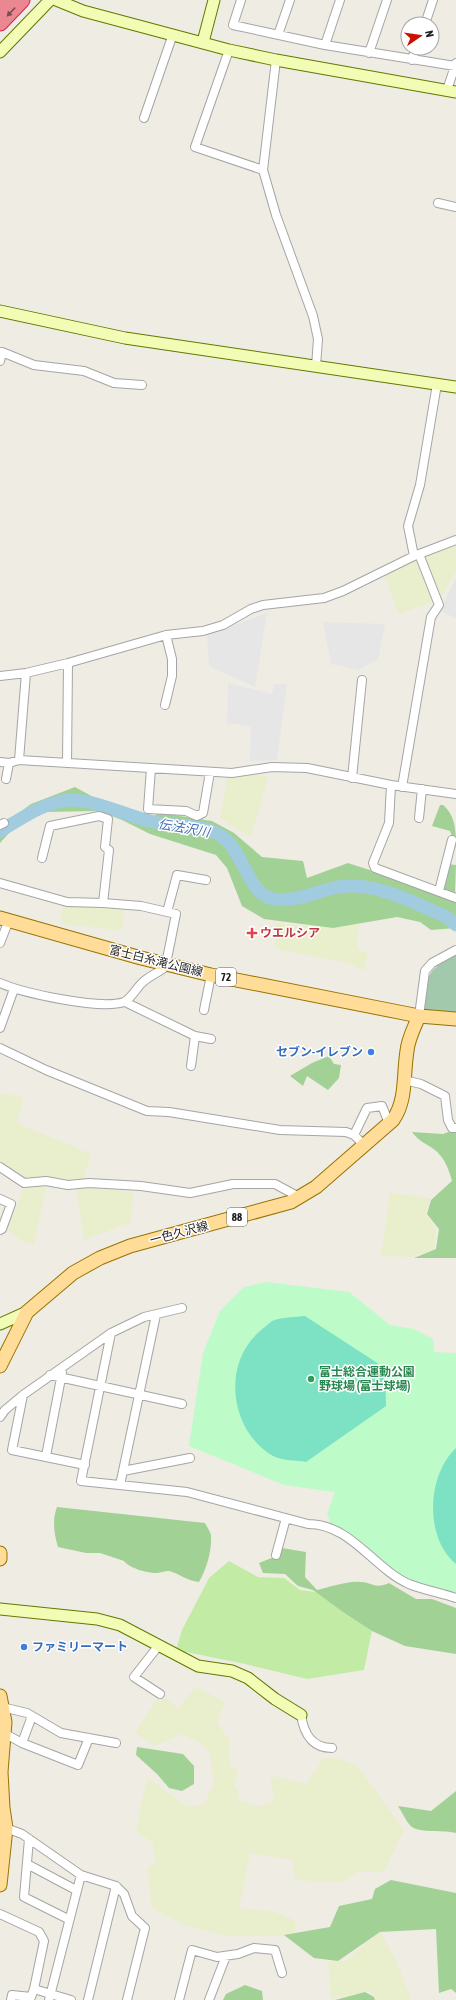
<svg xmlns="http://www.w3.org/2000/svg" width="456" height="2000" font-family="'Asap Condensed','Noto Sans JP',sans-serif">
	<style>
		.farmland { fill: #e9efcd }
		.grass { fill: #c2eca6 }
		.forest { fill: #a2d196 }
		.cemetery { fill: #a3c9ac }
		.park { fill: #bdfcc8 }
		.pitch { fill: #7de2c4 }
		.parking { fill: #e6e6e6 }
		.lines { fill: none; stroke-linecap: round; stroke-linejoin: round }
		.river { stroke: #a1cbdf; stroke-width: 13 }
		.street-casing { stroke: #a5a5a5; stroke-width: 10 }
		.secondary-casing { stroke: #617900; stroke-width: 13 }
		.primary-casing { stroke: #977300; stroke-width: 15 }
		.highway-casing { stroke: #e11c4e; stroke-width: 17 }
		.street { stroke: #fff; stroke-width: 8 }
		.secondary { stroke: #f2fcb4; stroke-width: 11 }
		.primary { stroke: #ffdc98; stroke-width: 13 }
		.highway { stroke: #ea8790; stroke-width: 15 }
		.oneway { fill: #7a4d51 }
		.health-dot { fill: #e0444e; stroke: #fff; stroke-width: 1.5 }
		.shop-dot { fill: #3f7fe0; stroke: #fff; stroke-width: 1.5 }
		.leisure-dot { fill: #2e9e5b; stroke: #fff; stroke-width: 1.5 }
		.labels { text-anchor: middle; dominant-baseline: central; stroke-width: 3; stroke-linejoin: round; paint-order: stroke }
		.shield { fill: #fff; stroke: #626262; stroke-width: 1 }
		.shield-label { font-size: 11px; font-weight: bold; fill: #1e1e1e }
		.health-label { font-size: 12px; font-weight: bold; fill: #be3a42; stroke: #fff; text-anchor: start }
		.street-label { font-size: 12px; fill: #1e1e1e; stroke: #fff }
		.shop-label { font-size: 12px; font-weight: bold; fill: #366cbe; stroke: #fff; text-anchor: end }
		.leisure-label { font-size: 12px; font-weight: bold; fill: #27864d; stroke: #fff; text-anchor: start }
		.water-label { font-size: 13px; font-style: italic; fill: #4672b2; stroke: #fff }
	</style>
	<rect width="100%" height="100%" fill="#efece3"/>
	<path class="farmland" d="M456 544V571L440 599 399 614 384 575 441 549Z
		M228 775 268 776 251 838 220 818Z
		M63 904 125 907 121 930 61 924Z
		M276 923 333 928 359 923 357 949 368 953 364 971 348 963 275 949Z
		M0 1093 24 1097 17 1123 91 1154 84 1179 70 1181 39 1177 25 1180 0 1164Z
		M25 1185 46 1186 34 1245 24 1243 7 1229Z
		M86 1187 133 1192 131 1222 84 1240 76 1188Z
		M390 1193 430 1198 426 1214 436 1229 434 1249 410 1257 381 1256Z
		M196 1687 225 1702 217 1723 230 1740V1766L238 1771 234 1788 239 1790 238 1801 259 1806 275 1801 270 1781 274 1776 306 1784 324 1758H338L356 1766 370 1783 404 1830 384 1872H357L341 1883 295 1880 293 1860 250 1853 239 1908 271 1911 295 1920 296 1933 281 1936H226L184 1925 152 1908 147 1867 155 1864 153 1843 136 1831 147 1777 186 1806 205 1804 214 1782 209 1752 198 1741 181 1734 155 1746 135 1733 160 1694 178 1708Z
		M380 1932 396 1959 411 2000H375L374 1997 369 1991 331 1999 328 1962 345 1961Z"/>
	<path class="grass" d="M229 1561 258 1577 284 1578 300 1590 316 1592 372 1631 364 1670 307 1679 245 1664 176 1650 182 1630 209 1578Z"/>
	<path class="forest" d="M75 787 95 798 121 809 153 816 161 813 212 821 234 833 262 857 303 861 307 878 348 863 456 898V928L431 930 420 922 397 917 333 928 264 919 242 906 227 868 216 855 150 834 122 820 99 811 43 812 9 833 0 843V827L31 804Z
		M440 805H443C456 816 456 832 456 848L450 831 432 826Z
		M448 864 456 865 455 894 441 890Z
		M329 1056 334 1064 341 1065 339 1078 328 1090 307 1076 303 1086 290 1076 312 1063Z
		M456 1129V1258H414L436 1249 439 1229 427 1214 431 1200 452 1181C449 1170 445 1158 435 1150 427 1144 418 1141 412 1132L443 1134Z
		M57 1507 205 1523C207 1527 210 1531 211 1535 212 1550 207 1568 199 1582 187 1581 180 1574 169 1571 165 1571 160 1573 156 1573 147 1573 129 1568 124 1561L100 1553H86L58 1547C54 1534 52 1520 57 1507Z
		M282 1548 306 1552 305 1577 317 1590C329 1587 350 1580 361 1582 373 1583 376 1589 389 1583L416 1599H432L456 1608V1654L405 1646 372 1631 343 1612 313 1590 298 1586 285 1574 263 1573 259 1563 279 1555Z
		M137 1747 183 1754 194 1766V1784L182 1791 169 1788 157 1774 136 1755Z
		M456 1791V1833C446 1830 419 1833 412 1827 407 1823 402 1812 398 1806L431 1811Z
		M391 1880 456 1893V1993L451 1989 439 1993 436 1929 380 1932 338 1961 314 1958 284 1935 330 1927 339 1906 372 1899 375 1889Z
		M245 1985 262 1991 263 2000H223L226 1994Z
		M365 1992 374 1997 375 2000H335Z"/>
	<path class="cemetery" d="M456 955V1015L424 1011C425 979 425 970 456 955Z"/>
	<path class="park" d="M267 1282 349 1292 390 1325 414 1329 433 1339 434 1352 456 1353V1594L412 1580 397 1572 352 1535 332 1527 327 1514 335 1492 284 1485 189 1446 203 1353 220 1311 244 1287Z"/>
	<path class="pitch" d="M305 1316 385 1368 386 1406 306 1462C297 1460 282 1461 273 1456 230 1431 221 1364 260 1331 264 1328 268 1324 272 1321 281 1317 295 1317 305 1316Z
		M456 1448V1564C424 1538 427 1475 456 1448Z"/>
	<path class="parking" d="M456 578V618L440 611Z
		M267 613 255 687 209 666 207 635Z
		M323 622 385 624 378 659 359 670 331 664Z
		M228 683 272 694 274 684H287L277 760 250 761 251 727 234 724 227 725Z"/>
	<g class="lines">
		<path class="river" d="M0 831C21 819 45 801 71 800 91 799 131 817 153 822 175 827 206 823 225 839 243 853 249 894 273 899 294 903 318 891 338 887 376 881 413 903 447 917L456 925"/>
		<defs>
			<path id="street" d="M241 0 233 25 325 45 455 66
				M425 24 433 0
				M278 35 290 0
				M325 45 340 0
				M229 50 195 147 263 170
				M369 53 387 0
				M276 60 263 170 276 215 313 316 318 339 316 366
				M412 60 416 48
				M447 90 456 63
				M144 118 173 34
				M438 203 456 207
				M0 352H2L0 361
				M2 352 34 365 84 371 114 383 142 385
				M414 556 408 526 420 485 437 384
				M0 676 26 673 68 663 166 635 203 631 223 625 251 609 263 605 324 598 343 591 414 556 456 540
				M165 705 172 676V659L166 635
				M19 760 26 673
				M0 762 9 763 19 760 232 773 272 767 307 768 391 785 456 794
				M67 763 68 663
				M151 768 148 809 186 811 197 816 203 813 210 772
				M352 778 362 680
				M6 779 9 763
				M391 785 389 823 373 863 375 868 456 898
				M402 787 431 617 439 605 419 554
				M419 818 422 789
				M0 825 4 823
				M42 858 50 826 99 816 108 819 105 847 109 850 103 903
				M0 883 67 902 103 903 141 906 176 914 166 964
				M439 891 452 840
				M167 912 177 875 206 880
				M0 943 9 920
				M0 983C23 993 100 1010 124 1002 131 999 137 987 143 982 149 976 160 972 168 965
				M125 1002 195 1036 211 1039
				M204 1010 211 975
				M419 1016 425 971 432 963 456 950
				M0 1028 14 989
				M0 1048 46 1070 147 1111 169 1112 280 1130 346 1132 354 1135 364 1145
				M191 1066 195 1036
				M404 1080 421 1084 445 1096 448 1120 452 1128H456
				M354 1135 367 1108 382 1106 389 1123
				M0 1167 24 1183 46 1181 68 1185 89 1183 141 1186 190 1193 233 1184H275L299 1197
				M0 1199 11 1204 2 1229 0 1230
				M111 1333 81 1481 187 1492 308 1524C351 1524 373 1568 409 1584 424 1590 441 1593 456 1598
				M50 1375 182 1404
				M23 1395 12 1450 85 1465
				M0 1417 5 1410 23 1395 111 1333 144 1317 182 1308
				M46 1456 62 1373
				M123 1471 190 1458
				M120 1485 156 1315
				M276 1555 286 1518
				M159 1645 134 1677 160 1694
				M2 1707 27 1713 61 1733 116 1743
				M301 1715C304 1734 312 1748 332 1748
				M4 1733 22 1743 78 1765 89 1738
				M22 1743 32 1716
				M6 1828 22 1834 81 1875 116 1886 124 1894 132 1916 145 1928 127 2000
				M29 1839 24 1897 68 1919
				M27 1864 76 1890
				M0 1914 39 1932 44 1941 34 1989 71 2000
				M11 2000 12 1995 31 1997 34 1989
				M49 2000 81 1875
				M88 2000 116 1886
				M179 2000 192 1950 217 1957 238 1954 254 1948 275 1950 282 1973
				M209 2000 226 1956"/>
			<path id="secondary" d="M56 0 83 11 229 50 276 60 456 92
				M203 42 214 0
				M0 52 50 0
				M0 311 125 338 456 387
				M0 1324 27 1312
				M0 1609 97 1619 120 1625 198 1666 232 1671 248 1678 275 1699 301 1715"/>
			<path id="primary" d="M0 918 141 958 211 975 419 1016 456 1019
				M0 1366 27 1312 73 1273 100 1258 130 1246 291 1202 316 1187 393 1120C407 1100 403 1075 407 1051 408 1039 414 1028 419 1016
				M0 1553V1559
				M0 1696 5 1722 1 1772 3 1808 6 1828 0 1885"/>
			<path id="highway" d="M0 7 6 0
				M0 23 22 0"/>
		</defs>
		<use href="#street" class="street-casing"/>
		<use href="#secondary" class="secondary-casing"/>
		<use href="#primary" class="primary-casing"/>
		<use href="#highway" class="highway-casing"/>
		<use href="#street" class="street"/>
		<use href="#secondary" class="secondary"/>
		<use href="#primary" class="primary"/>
		<use href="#highway" class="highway"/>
	</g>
	<defs><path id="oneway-solid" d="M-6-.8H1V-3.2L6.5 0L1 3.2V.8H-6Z"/></defs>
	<use class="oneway" href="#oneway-solid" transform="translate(11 12) rotate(133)"/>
	<path class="health-dot" d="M250 927h4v4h4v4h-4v4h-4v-4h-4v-4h4z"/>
	<g class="shop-dot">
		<circle cx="371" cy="1052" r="4"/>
		<circle cx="24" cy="1647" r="4"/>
	</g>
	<circle class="leisure-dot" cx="311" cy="1379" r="4"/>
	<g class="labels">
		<g class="shield">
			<rect x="216" y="968" width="20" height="18" rx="3"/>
			<rect x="227" y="1208" width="20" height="18" rx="3"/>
		</g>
		<g class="shield-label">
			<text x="226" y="977">72</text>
			<text x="237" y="1217">88</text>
		</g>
		<g class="health-label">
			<text x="260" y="933">ウエルシア</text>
		</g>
		<g class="street-label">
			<text transform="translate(156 961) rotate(14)">富士白糸滝公園線</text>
			<text transform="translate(179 1233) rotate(-15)">一色久沢線</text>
		</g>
		<g class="shop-label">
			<text x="363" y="1052">セブン-イレブン</text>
			<text x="32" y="1647" text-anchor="start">ファミリーマート</text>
		</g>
		<g class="leisure-label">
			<text x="319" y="1372">富士総合運動公園<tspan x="319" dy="14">野球場 (富士球場)</tspan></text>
		</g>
		<g class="water-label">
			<text transform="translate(184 828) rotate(10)">伝法沢川</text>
		</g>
	</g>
	<g transform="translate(420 36) rotate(77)"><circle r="19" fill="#ffffff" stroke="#a5a5a5"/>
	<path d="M0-3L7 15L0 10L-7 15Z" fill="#cb1200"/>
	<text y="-6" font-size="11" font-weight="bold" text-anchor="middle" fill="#1e1e1e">N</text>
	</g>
</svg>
